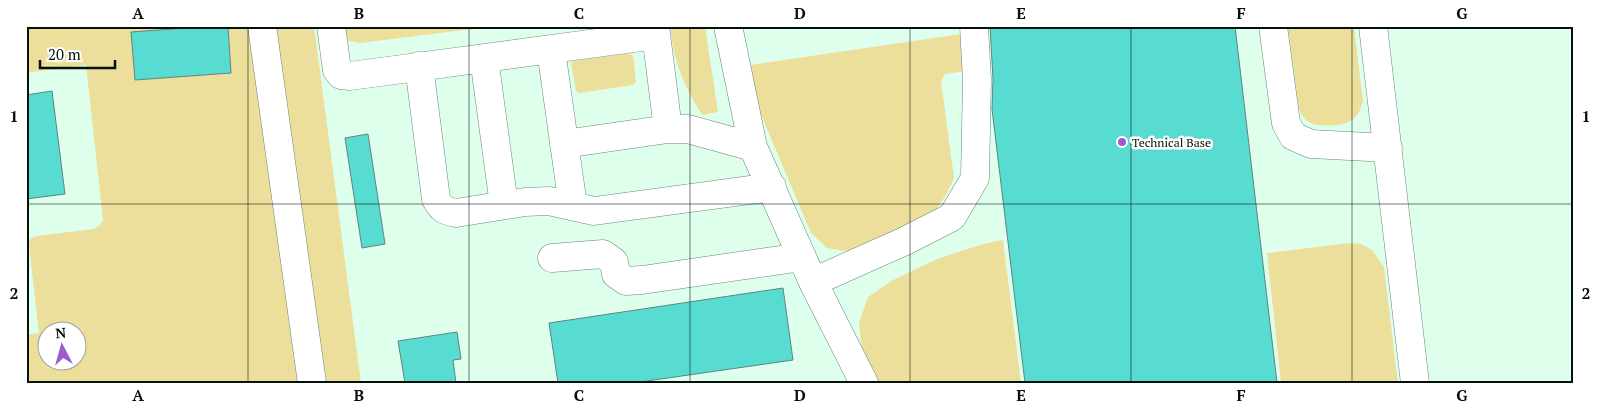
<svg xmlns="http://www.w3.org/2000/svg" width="1600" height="409" font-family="'PT Serif',serif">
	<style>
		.green { fill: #ecdf9b; fill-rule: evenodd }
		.building { fill: #58dbd1; stroke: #5f8582 }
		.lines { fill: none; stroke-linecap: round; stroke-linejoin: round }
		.minor-casing { stroke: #698675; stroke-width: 29 }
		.minor { stroke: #fff; stroke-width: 28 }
		.grid { fill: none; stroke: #06110b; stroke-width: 1; stroke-opacity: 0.55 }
		.poi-dot { fill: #9e5bd0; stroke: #fff; stroke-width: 2 }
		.labels { text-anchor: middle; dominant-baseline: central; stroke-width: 5; stroke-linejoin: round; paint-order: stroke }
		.poi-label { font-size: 12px; fill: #06110b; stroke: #fff; text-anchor: start }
		.neatline { fill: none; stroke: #06110b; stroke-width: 2 }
		.grid-label { font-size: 16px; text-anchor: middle; font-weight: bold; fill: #06110b }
	</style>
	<rect width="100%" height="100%" fill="#deffeb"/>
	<path class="green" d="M26 26H250L299 383H26V335L39 333 29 246 30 239 36 236 94 229 100 225 103 220 86 65 26 73ZM48 332H78V362H48Z
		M270 26H314L361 383H321Z
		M342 26H496L360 43 344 40Z
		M670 26H705L718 112 702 115C682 81 675 66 670 26Z
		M1288 26H1354L1363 102C1361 107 1359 115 1353 119 1345 126 1322 128 1311 123 1305 121 1302 115 1299 109Z
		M961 34 966 71 945 74 941 81 954 178 946 195 935 211 864 249 845 251 827 248 811 233 759 110 750 65Z
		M630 53 633 56 636 82 633 85 579 93 576 91 571 63 573 61Z
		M1003 240 1021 383H879L862 350 859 323 868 297 893 280 937 259 983 244Z
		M1349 243 1361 244 1372 250 1384 267 1398 383H1281L1267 253Z"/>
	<path class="building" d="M213 26H228L231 73 135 80 131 32Z
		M990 26H1235L1277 383H1025L992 109 993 79Z
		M52 91 65 194 26 199V95Z
		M368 134 385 244 362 248 345 138Z
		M783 288 793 360 633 383H558L549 323Z
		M457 332 461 359 453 360 456 383H405L398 341Z"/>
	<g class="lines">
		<defs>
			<path id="minor" d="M262 26 312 383
				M331 26 337 70 341 75 350 76 656 35
				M655 26 668 129
				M728 26 753 147 813 282 905 241 952 217 975 178 977 80 974 26
				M1273 26 1286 123 1293 136 1311 144 1388 148
				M1373 26 1415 383
				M551 50 573 206
				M484 58 504 205
				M419 66 436 199C441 209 445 211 456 213L525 202 549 201 594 211 772 187
				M564 144 668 129H688L753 147
				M552 258 603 254 614 262 616 274 626 281 642 280 802 257
				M813 282 864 383"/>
		</defs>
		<use href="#minor" class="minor-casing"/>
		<use href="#minor" class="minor"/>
	</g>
	<path class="grid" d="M248 26V383M469 26V383M690 26V383M910 26V383M1131 26V383M1352 26V383M26 204H1574"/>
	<circle class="poi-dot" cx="1122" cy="142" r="5"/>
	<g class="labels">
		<g class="poi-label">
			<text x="1132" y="142">Technical Base</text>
		</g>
	</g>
	<rect width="1600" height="409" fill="none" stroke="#ffffff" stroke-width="55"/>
	<g transform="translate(62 346) rotate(354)"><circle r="24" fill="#ffffff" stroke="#9ba09d"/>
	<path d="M0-4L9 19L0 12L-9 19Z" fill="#9e5bd0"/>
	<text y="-8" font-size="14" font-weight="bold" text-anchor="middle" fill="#06110b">N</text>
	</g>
	<path d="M40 60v8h75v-8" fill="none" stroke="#06110b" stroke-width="2.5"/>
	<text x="48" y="60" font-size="15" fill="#06110b" stroke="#ffffff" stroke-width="4" paint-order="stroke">20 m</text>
	<rect x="28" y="28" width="1544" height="354" class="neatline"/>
	<g class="grid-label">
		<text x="138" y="19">A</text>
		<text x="359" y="19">B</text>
		<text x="579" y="19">C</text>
		<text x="800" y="19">D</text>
		<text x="1021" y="19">E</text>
		<text x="1241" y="19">F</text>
		<text x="1462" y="19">G</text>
		<text x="14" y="122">1</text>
		<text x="1586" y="122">1</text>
		<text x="14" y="299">2</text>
		<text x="1586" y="299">2</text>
		<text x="138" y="401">A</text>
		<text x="359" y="401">B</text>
		<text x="579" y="401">C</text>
		<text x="800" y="401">D</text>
		<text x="1021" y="401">E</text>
		<text x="1241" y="401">F</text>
		<text x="1462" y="401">G</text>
	</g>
</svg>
